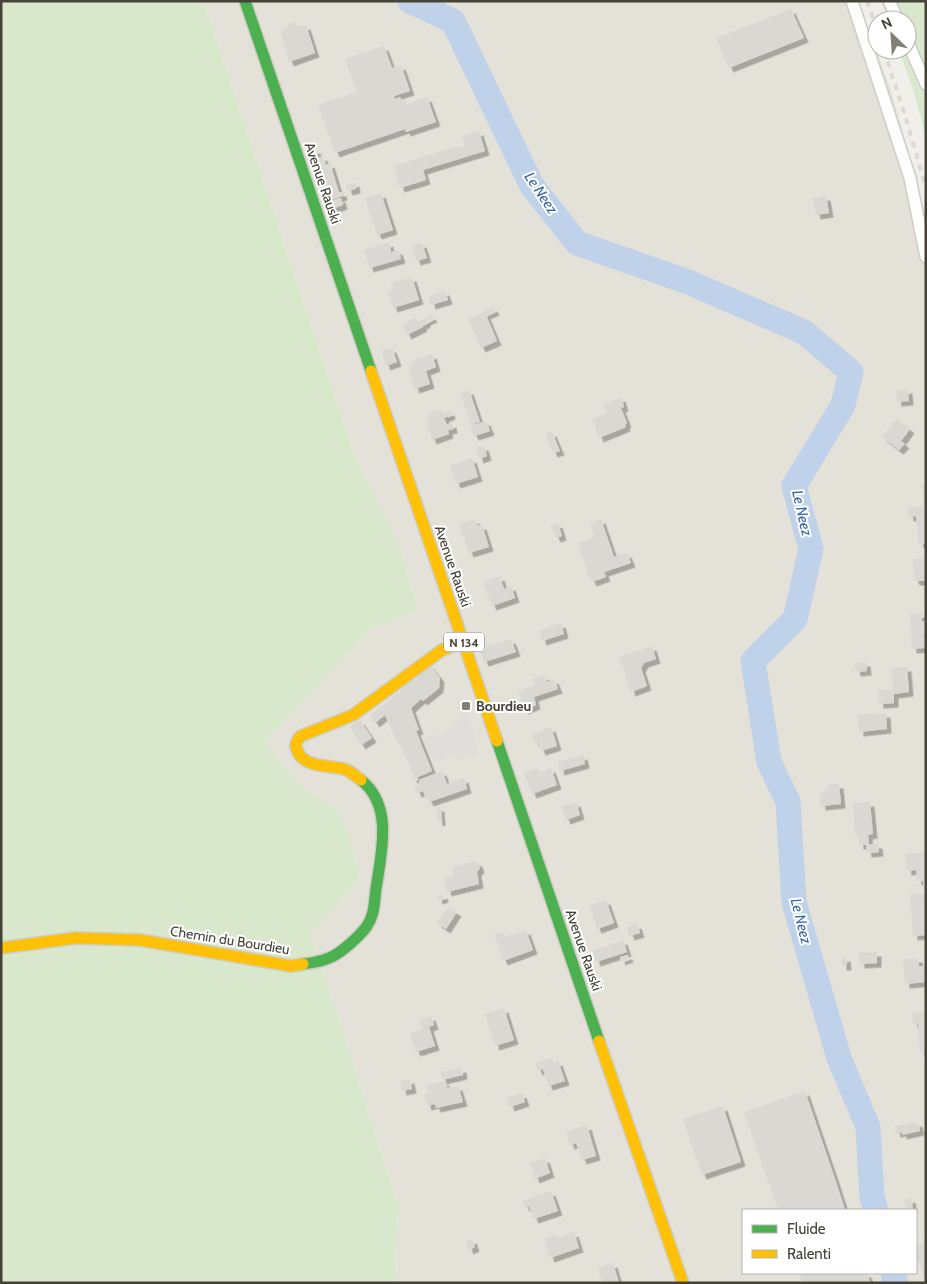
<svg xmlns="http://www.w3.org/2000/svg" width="927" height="1284" font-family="Cabin,sans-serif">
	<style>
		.residential { fill: #e3e1d8; fill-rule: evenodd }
		.green { fill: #d9e8cc }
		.parking { fill: #dfdeda }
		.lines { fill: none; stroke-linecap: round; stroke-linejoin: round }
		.river { stroke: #bfd2e9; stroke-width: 25 }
		.building { fill: #d9d8d3; filter: url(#shadow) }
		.street-casing { stroke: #cecdc8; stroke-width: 14 }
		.fast-casing { stroke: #cecdc2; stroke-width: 14 }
		.slow-casing { stroke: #cecdc2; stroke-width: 14 }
		.street { stroke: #fdfdfc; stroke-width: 11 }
		.fast { stroke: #4caf50; stroke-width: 11 }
		.slow { stroke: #ffc107; stroke-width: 11 }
		.rail { stroke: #d9d9d8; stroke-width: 4; stroke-dasharray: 6 6; stroke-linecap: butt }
		.poi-dot { fill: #817f76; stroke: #fff; stroke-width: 2 }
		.labels { text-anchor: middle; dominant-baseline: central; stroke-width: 4; stroke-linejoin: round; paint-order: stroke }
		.shield { fill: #fff; stroke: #7d7b73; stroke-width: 1 }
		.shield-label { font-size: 12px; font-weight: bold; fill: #454237 }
		.street-label { font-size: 14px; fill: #454237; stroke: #fff }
		.poi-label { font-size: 14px; font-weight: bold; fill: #454237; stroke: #fff; text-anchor: start }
		.water-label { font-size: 15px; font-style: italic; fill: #3a67a7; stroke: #fff }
	</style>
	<defs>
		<filter id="shadow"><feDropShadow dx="4.5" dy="4.5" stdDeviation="0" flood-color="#0004"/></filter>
	</defs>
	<rect width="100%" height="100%" fill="#f0efea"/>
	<path class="residential" d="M204 1H859L892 94 913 167 926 221V1283H396L398 1203 311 933 360 878 350 836 336 808 298 784 265 742 372 627 419 610 399 544 357 461ZM743 1210H916V1273H743Z"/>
	<path class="green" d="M1 1H204L357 461 399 544 419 610 372 627 265 742 298 784 336 808 350 836 360 878 311 933 398 1203 396 1283H1Z
		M881 1H926V138L914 92 899 50H907V20H888Z"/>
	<path class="parking" d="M466 708 479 754 459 760 453 755 430 764 420 741 453 727 464 709Z"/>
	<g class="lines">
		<path class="river" d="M410 1 453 21 532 186 577 243 688 282 804 332 851 372 843 405 794 486 811 549 795 619 753 661 769 762 788 802 794 902 839 1058 868 1127 872 1197 876 1210
			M893 1273 896 1283"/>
	</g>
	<path class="building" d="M791 9 804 38 729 68 716 38Z
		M292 22H295L297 27 306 25 315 53 289 62 281 33 284 29 288 28V24Z
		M384 46 392 68 401 65 410 91 394 96 395 99 400 97 402 101 405 100 406 104 427 97 436 122 406 132 405 129 335 153 318 105 357 92 345 59Z
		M479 131 485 151 423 170 426 180 400 188 394 166 458 146 459 148 465 146 462 136Z
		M316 149 318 155H317L318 158 323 156 326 165 330 163 339 192H342L343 196 327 201 310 150Z
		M355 182 356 189 348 191 346 185Z
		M381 193 393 230 377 235 365 198Z
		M826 196 829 213 816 215 813 198Z
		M341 198 343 205 332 209 329 201Z
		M389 242 391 252 398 250 401 259 369 268 364 250Z
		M422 243 427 258 416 261 412 246Z
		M412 277 419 300 393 308 388 292 394 290 391 283Z
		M445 291 448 300 431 305 429 296Z
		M493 307 495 311 486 315 497 341 481 348 468 319Z
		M431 315 433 318 426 321V323L422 325 423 327 407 335 402 325 415 318 418 322Z
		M392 348 397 362 386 366 381 351Z
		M432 354 436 367 426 371 430 384 415 389 408 367 413 366 412 361Z
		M908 389 909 401 897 402 896 391Z
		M469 390 480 422 471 424 460 393Z
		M621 397 624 407 621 408 627 423 625 424 626 427 599 438 592 419 607 413 604 404Z
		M441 409 443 413 450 411 451 415 444 418 447 425 452 423 453 429 448 430 449 434 432 440 426 422 430 421 427 414Z
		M897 419 910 429 901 441 905 444 899 450 882 437Z
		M486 421 490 431 474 436 470 426Z
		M552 432 560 451 553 453 546 434Z
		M484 446 487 456 479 459 476 448Z
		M472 458 478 477 456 484 450 466Z
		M922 485H926V544H919L916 516 909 517 908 508 924 506Z
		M475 519 477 526 482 525 489 547 469 553 459 524Z
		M601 519 614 557 627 553 631 563 604 572 606 577 592 582 590 577H589L578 543 594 537 590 523Z
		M558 523 562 536 556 538 551 526Z
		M926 558V581H916L914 579 913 559Z
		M500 576 504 589 511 586 515 598 492 606 483 582Z
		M922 613V621H926V633L924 634 925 648 912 649 910 614Z
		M561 623 564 634 542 641 539 630Z
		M511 639 516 652 484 662 479 649Z
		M652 646 656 659 644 663 641 668 647 686 631 692 624 670 625 669 624 666H622L619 657Z
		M866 662 867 671 856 672 855 663Z
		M429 664 440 678 439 688 423 701 421 699 411 708 419 730 416 731 432 771 413 779 412 777 414 775 398 739 396 740 385 715 375 723 370 715 401 691 399 689Z
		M907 667 909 692 894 694V703L879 704 878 690 893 689 891 668Z
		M545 675 547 682 554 679 558 689 534 697 536 705 524 710 518 691 535 685 533 679Z
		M886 713 887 729 859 732 858 715Z
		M360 720 372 738 361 745 350 726Z
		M551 727 557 746 541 751 538 742H534L532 734Z
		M583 755 585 764 560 771 558 762Z
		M538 768 540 773 551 768 557 785 532 794 524 773Z
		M442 771 447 784 464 778 467 789 429 802 426 796H425L423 791 417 793 415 787 420 785 419 780Z
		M830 784H839L841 804 821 806 820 795Z
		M576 802 580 815 566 820 561 807Z
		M870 802 873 834 868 835 869 844H878L879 852 867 853 866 845H859L858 835H855L853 803Z
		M437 807H440L441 821 438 822Z
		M926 852V894H924L923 881H917L916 870 907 871 905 854Z
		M475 861 478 863 480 868 477 872 479 884 447 892 444 878 454 875 453 867Z
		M924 893 926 909V935L913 936 910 894Z
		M443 894 444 898 438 900 437 896Z
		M606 900 614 923 597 929 589 906Z
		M448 907 457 912 446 929 437 923Z
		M637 924 640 933 630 936 627 928Z
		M526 930 533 950 503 961 494 935 503 932 505 937 512 934V935Z
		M623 940 627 952 596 962 593 951Z
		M877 952V963L860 964 859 953Z
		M628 955 629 958 621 961 620 957Z
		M846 957 847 966H842V958Z
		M918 958 919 966H924L926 982 905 984 903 959Z
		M504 1008 514 1040 495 1046 485 1014Z
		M926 1012V1051L920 1052 918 1023 913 1024 912 1013Z
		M431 1016 434 1025 429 1027 435 1046 416 1052 409 1034 422 1029 419 1020Z
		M551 1058 553 1063 558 1061 565 1081 548 1086 543 1069 538 1071 535 1063Z
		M462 1068 463 1075 442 1080 440 1072Z
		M410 1079 412 1089 402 1091 400 1081Z
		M445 1081 447 1088 458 1086 463 1102 436 1108 435 1104 427 1106 424 1094 428 1093 426 1086Z
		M805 1091 835 1179 845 1210H778L744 1112Z
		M522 1093 525 1102 510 1107 507 1098Z
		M723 1106 741 1162 702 1175 683 1119Z
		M918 1122 920 1131 902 1135V1132L896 1133 895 1126Z
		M587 1125 596 1156 582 1160 576 1143 570 1145 566 1132Z
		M545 1158 550 1173 535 1179 530 1164Z
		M551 1191 558 1211 534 1219 529 1206 525 1207 523 1202 527 1200V1199Z
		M911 1198 913 1209 907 1210 904 1200Z
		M574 1232 579 1248 550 1258 544 1239 556 1235 557 1238Z
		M472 1239 475 1247 469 1250 466 1241Z
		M924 1239H926V1283H925L922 1274H923L919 1261H917L916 1256V1246L925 1243Z
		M613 1263 619 1283H602L598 1268Z
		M799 1273H867L870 1283H802Z"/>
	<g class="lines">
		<defs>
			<path id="street" d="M852 1 910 178 926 257
				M889 1 898 20
				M907 41 926 84"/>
			<path id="fast" d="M245 1 371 371
				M497 741 599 1041
				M303 964C311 963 320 962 329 958 340 954 360 936 367 926 375 914 374 902 376 889 381 854 394 806 361 780"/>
			<path id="slow" d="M371 371 497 741
				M361 780C356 776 350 771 344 769 328 765 304 768 297 750 294 744 297 740 301 736L353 715 442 650 464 642
				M1 948 76 938 140 940 291 966 303 964
				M599 1041 683 1283"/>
		</defs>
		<use href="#street" class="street-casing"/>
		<use href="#fast" class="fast-casing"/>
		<use href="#slow" class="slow-casing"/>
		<use href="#street" class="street"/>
		<use href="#fast" class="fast"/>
		<use href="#slow" class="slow"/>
		<path class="rail" d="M867 1 877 30
			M884 50 907 122 926 188"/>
	</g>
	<rect class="poi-dot" x="461" y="701" width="10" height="10" rx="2.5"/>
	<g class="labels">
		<rect class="shield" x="444" y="632.5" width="40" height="19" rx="4"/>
		<g class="shield-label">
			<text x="464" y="642">N 134</text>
		</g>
		<g class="street-label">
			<text transform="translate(323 183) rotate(71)">Avenue Rauski</text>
			<text transform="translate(453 566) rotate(71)">Avenue Rauski</text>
			<text transform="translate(230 940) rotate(9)">Chemin du Bourdieu</text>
			<text transform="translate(584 950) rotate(71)">Avenue Rauski</text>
		</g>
		<g class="poi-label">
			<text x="476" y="706">Bourdieu</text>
		</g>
		<g class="water-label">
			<text transform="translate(541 193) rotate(56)">Le Neez</text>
			<text transform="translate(802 513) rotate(77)">Le Neez</text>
			<text transform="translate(801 921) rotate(76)">Le Neez</text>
		</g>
	</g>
	<rect width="927" height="1284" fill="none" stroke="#454237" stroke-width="5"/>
	<rect x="742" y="1209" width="175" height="65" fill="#ffffff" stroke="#b5b3af"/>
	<rect x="752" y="1225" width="25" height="8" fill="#4caf50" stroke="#b5b3af"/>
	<text x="787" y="1234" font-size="15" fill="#454237">Fluide</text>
	<rect x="752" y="1250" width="25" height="8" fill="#ffc107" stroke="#b5b3af"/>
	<text x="787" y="1259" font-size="15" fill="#454237">Ralenti</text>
	<g transform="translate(892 35) rotate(335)"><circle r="24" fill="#ffffff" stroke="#b5b3af"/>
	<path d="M0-4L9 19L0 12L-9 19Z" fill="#817f76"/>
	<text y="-8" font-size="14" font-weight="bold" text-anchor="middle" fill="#454237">N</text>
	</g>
</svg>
